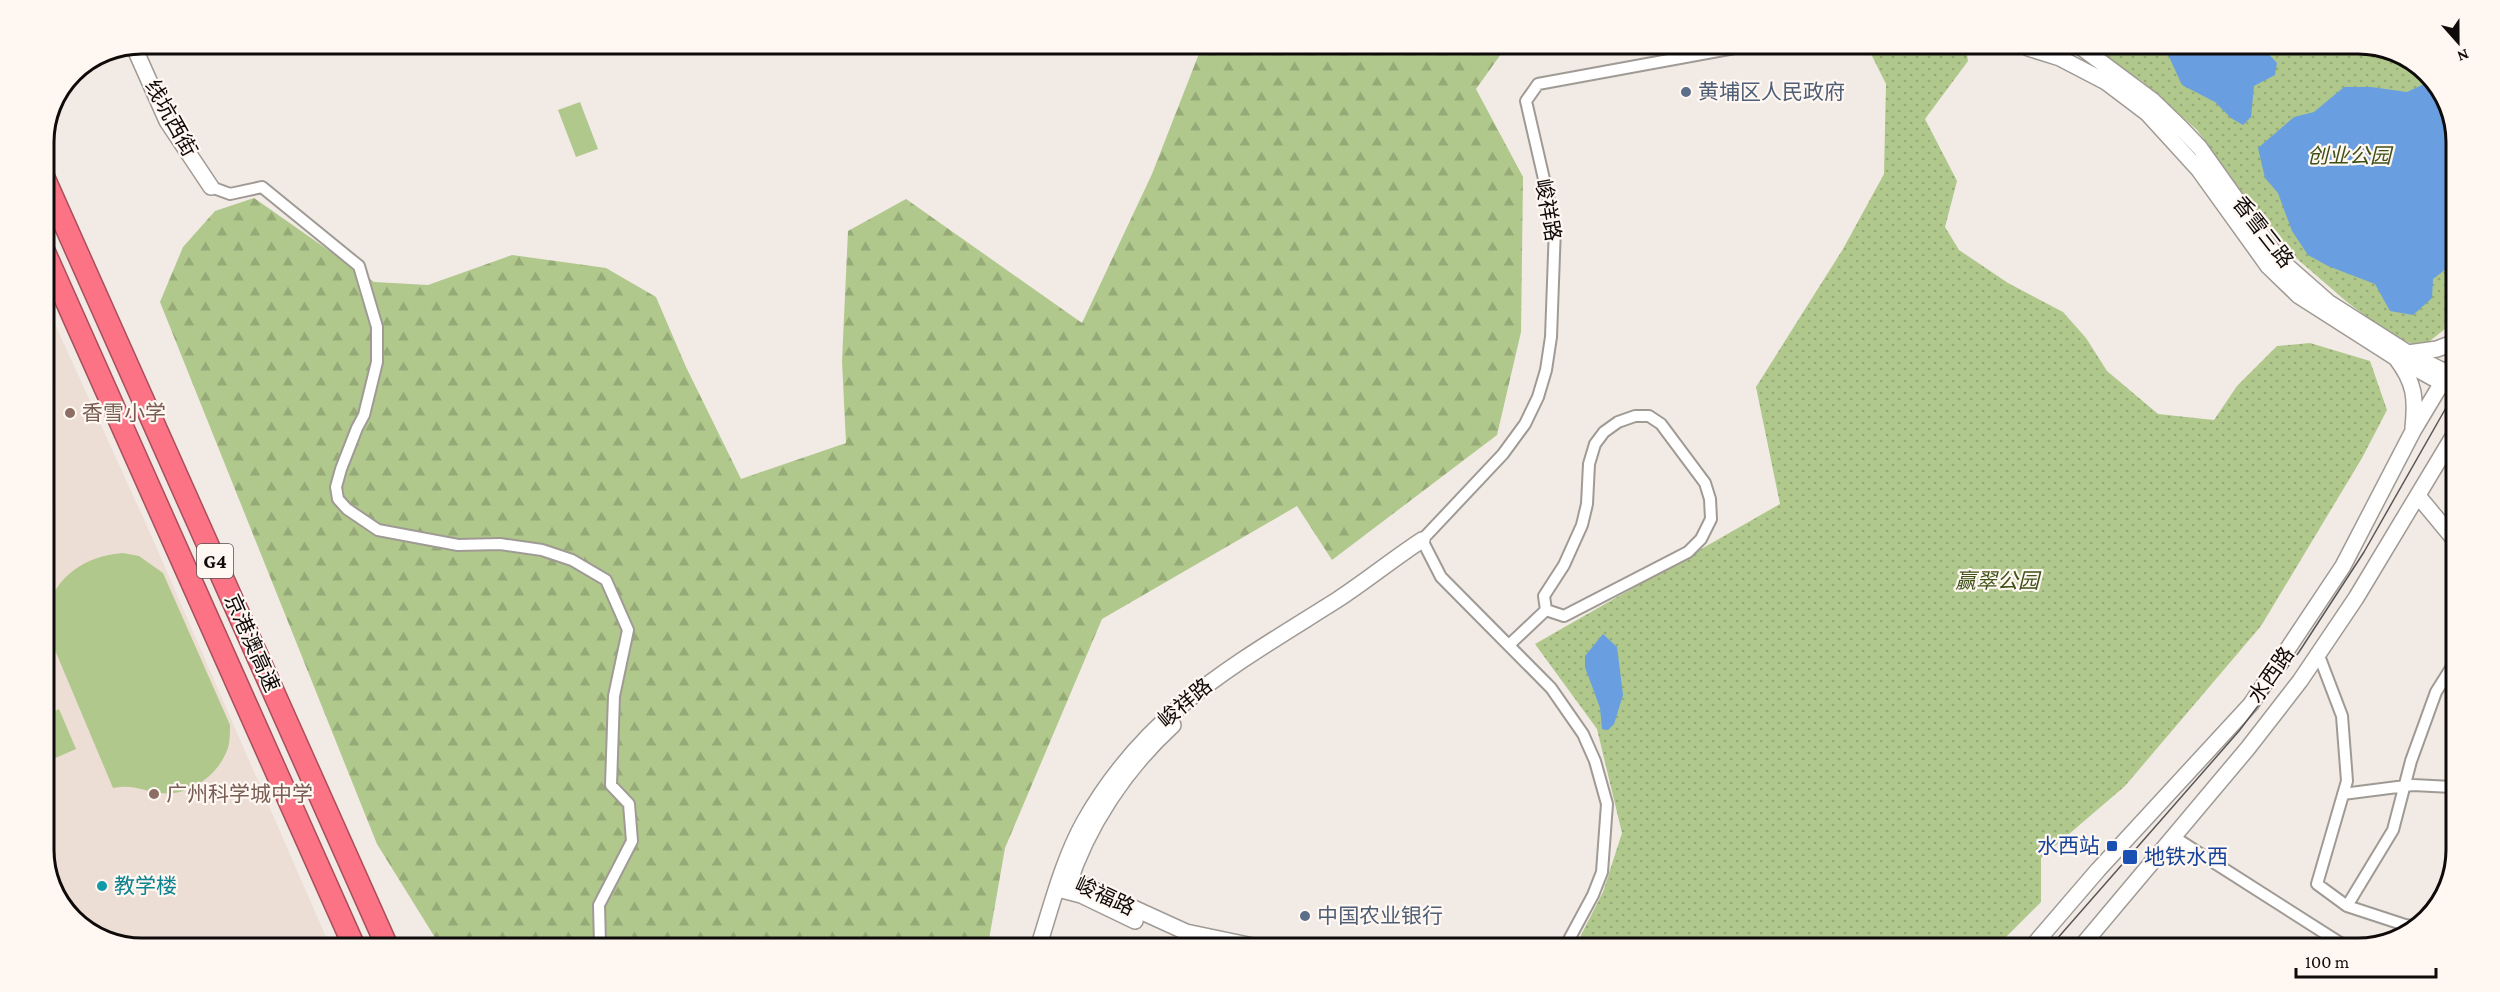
<svg xmlns="http://www.w3.org/2000/svg" width="2500" height="992" font-family="'Crimson Pro','Noto Sans SC',serif">
	<style>
		.built { fill: #ecded4 }
		.forest { fill: url(#forest-firs) }
		.park { fill: url(#park-dots) }
		.pitch { fill: #b0c88c }
		.water { fill: #699ee1 }
		.lines { fill: none; stroke-linecap: round; stroke-linejoin: round }
		.street-casing { stroke: #a09a95; stroke-width: 14 }
		.secondary-casing { stroke: #a09a95; stroke-width: 18 }
		.highway-casing { stroke: #a94f5b; stroke-width: 24 }
		.street { stroke: #fff; stroke-width: 10 }
		.secondary { stroke: #fff; stroke-width: 15 }
		.highway { stroke: #fc7386; stroke-width: 21 }
		.tram { stroke: #5b5654; stroke-width: 1.5 }
		.service-dot { fill: #5c6f8a; stroke: #fff7f2; stroke-width: 2 }
		.education-dot { fill: #8d6e63; stroke: #fff7f2; stroke-width: 2 }
		.transit-dot { fill: #1a4fb4; stroke: #fff7f2; stroke-width: 2 }
		.culture-dot { fill: #0f9aa8; stroke: #fff7f2; stroke-width: 2 }
		.labels { text-anchor: middle; dominant-baseline: central; stroke-width: 4.5; stroke-linejoin: round; paint-order: stroke }
		.shield { fill: #fff7f2; stroke: #565250; stroke-width: 1.5 }
		.shield-label { font-size: 20px; font-weight: bold; fill: #0e0b0a }
		.service-label { font-size: 21px; fill: #4e5e75; stroke: #fff7f2; text-anchor: start }
		.street-label { font-size: 21px; fill: #0e0b0a; stroke: #fff7f2 }
		.park-label { font-size: 21px; font-style: italic; fill: #3d5117; stroke: #fff7f2 }
		.education-label { font-size: 21px; fill: #785e54; stroke: #fff7f2; text-anchor: start }
		.transit-label { font-size: 21px; fill: #164399; stroke: #fff7f2; text-anchor: end }
		.culture-label { font-size: 21px; fill: #0d838f; stroke: #fff7f2; text-anchor: start }
		.rim { fill: none; stroke: #0e0b0a; stroke-width: 3 }
	</style>
	<defs>
		<pattern id="forest-firs" width="22" height="20" patternUnits="userSpaceOnUse" patternTransform="scale(1.5)"><rect width="22" height="20" fill="#b0c88c"/><path d="M5 1l3.5 6h-7zM16 11l3.5 6h-7z" fill="#96aa77"/></pattern>
		<pattern id="park-dots" width="8" height="8" patternUnits="userSpaceOnUse" patternTransform="scale(1.5)"><rect width="8" height="8" fill="#b0c88c"/><path d="M2 2h.1M6 6h.1" fill="none" stroke="#96aa77" stroke-width="1.8" stroke-linecap="round"/></pattern>
	</defs>
	<rect width="100%" height="100%" fill="#f1eae5"/>
	<path class="built" d="M44 300 147 526 329 944 110 943 64 910 44 856Z"/>
	<path class="forest" d="M1202 46 1506 47 1476 89 1523 177 1521 332 1497 435 1332 560 1297 506 1102 619 1005 848 988 945 439 944 377 844 160 302 183 247 215 211 254 198 374 282 428 285 512 255 606 268 656 297 686 367 741 479 846 443 842 361 848 231 906 199 1082 323 1152 174Z"/>
	<path class="park" d="M1868 48H1966L1968 61 1925 119 1957 181 1945 227 1959 250 2008 283 2063 312 2086 338 2107 371 2158 414 2214 420 2237 386 2277 346 2310 343 2370 361 2387 410 2362 458 2261 626 2125 786 2041 858V902L1995 948 1575 947 1603 892 1622 833 1597 729 1535 644 1780 504 1756 387 1843 249 1884 174 1886 84Z
		M2089 48 2390 49 2436 82 2456 136 2455 317 2450 325 2421 348 2390 334 2347 302 2280 244 2197 130 2142 81Z"/>
	<path class="pitch" d="M580 102 598 149 576 157 558 110Z
		M123 553 139 556 163 573 230 725C230 732 230 741 228 748 218 776 189 797 159 793 139 790 135 784 113 788L44 624V601C53 597 56 587 63 580 80 562 100 555 123 553Z
		M59 709 76 749 44 763V716Z"/>
	<path class="water" d="M2165 48 2264 49 2277 63 2275 75 2254 86 2251 117 2243 125 2231 118 2215 102 2182 85Z
		M2433 80 2436 82 2456 136 2455 262 2433 279 2432 298 2413 315 2390 311 2375 284 2328 266 2308 255 2292 231 2278 193 2265 178 2258 148 2294 117 2314 112 2344 87H2371L2407 92Z
		M1603 634 1617 647 1623 695 1614 724 1608 730 1602 729 1600 708 1585 667V656Z"/>
	<g class="lines">
		<defs>
			<path id="street" d="M211 187 230 194 262 187 359 266 377 327V362L364 415 357 428 341 469 336 487 338 499 347 509 378 530 458 545 500 544 542 550 572 560 606 580 628 630 614 696 611 785 629 804 632 841 599 905 600 944
				M1635 416H1649L1661 424 1705 483 1710 499 1711 519 1701 539 1688 552 1564 616 1546 610 1544 596 1564 565 1582 525 1587 504 1589 464 1595 444 1604 432 1618 422Z
				M1509 645 1546 610
				M2318 653 2342 716 2347 781 2317 884 2347 906 2405 925 2418 927
				M2343 794 2413 785 2452 787
				M2174 837 2348 948
				M2347 906 2393 830 2411 761 2436 692 2453 665
				M1565 947 1593 895 1602 872 1607 804 1595 761 1583 734 1551 688 1441 577 1422 540 1503 454 1525 424 1538 397 1546 370 1551 337 1555 227 1526 101 1538 84 1740 47"/>
			<path id="secondary" d="M134 47 167 121 211 187
				M2028 48 2060 58 2106 82 2147 113 2199 170 2268 266 2299 296 2396 358C2415 383 2416 398 2413 428
				M2082 48 2152 100 2181 128 2200 148 2278 258 2328 302 2408 353 2455 377
				M2408 353 2437 349 2455 342
				M2402 361 2455 390
				M2419 497 2453 538
				M1061 875 1186 932 1253 946
				M1068 886C1087 826 1126 768 1173 725
				M1058 889 1081 895 1135 921
				M1039 945C1052 904 1063 860 1084 822 1146 712 1234 665 1337 600 1366 581 1393 559 1422 540
				M2031 948 2098 870 2251 704 2343 566 2413 431 2455 361
				M2080 948 2248 748 2300 681 2356 598 2454 435"/>
			<path id="highway" d="M44 178 386 944
				M44 251 353 944"/>
		</defs>
		<use href="#street" class="street-casing"/>
		<use href="#secondary" class="secondary-casing"/>
		<use href="#highway" class="highway-casing"/>
		<use href="#street" class="street"/>
		<use href="#secondary" class="secondary"/>
		<use href="#highway" class="highway"/>
		<path class="tram" d="M2049 948 2239 731 2299 652 2364 552 2455 392"/>
	</g>
	<g class="service-dot">
		<circle cx="1686" cy="92" r="6"/>
		<circle cx="1305" cy="916" r="6"/>
	</g>
	<g class="education-dot">
		<circle cx="70" cy="413" r="6"/>
		<circle cx="154" cy="794" r="6"/>
	</g>
	<g class="transit-dot">
		<rect x="2106" y="840" width="12" height="12" rx="3"/>
		<rect x="2122" y="849" width="16" height="16" rx="3"/>
	</g>
	<circle class="culture-dot" cx="102" cy="886" r="6"/>
	<g class="labels">
		<rect class="shield" x="197" y="544" width="36" height="34" rx="4.5"/>
		<g class="shield-label">
			<text x="215" y="561">G4</text>
		</g>
		<g class="service-label">
			<text x="1698" y="92">黄埔区人民政府</text>
			<text x="1317" y="916">中国农业银行</text>
		</g>
		<g class="street-label">
			<text transform="translate(171 118) rotate(61)">线坑西街</text>
			<text transform="translate(1548 210) rotate(80)">峻祥路</text>
			<text transform="translate(2263 232) rotate(52)">香雪三路</text>
			<text transform="translate(252 643) rotate(66)">京港澳高速</text>
			<text transform="translate(2271 675) rotate(-55)">水西路</text>
			<text transform="translate(1185 703) rotate(-40)">峻祥路</text>
			<text transform="translate(1105 896) rotate(25)">峻福路</text>
		</g>
		<g class="park-label">
			<text x="2349" y="156">创业公园</text>
			<text x="1997" y="581">赢翠公园</text>
		</g>
		<g class="education-label">
			<text x="82" y="413">香雪小学</text>
			<text x="166" y="794">广州科学城中学</text>
		</g>
		<g class="transit-label">
			<text x="2100" y="846">水西站</text>
			<text x="2144" y="857" text-anchor="start">地铁水西</text>
		</g>
		<g class="culture-label">
			<text x="114" y="886">教学楼</text>
		</g>
	</g>
	<path d="M0 0H2500V992H0ZM142 54H2358A88 88 0 0 1 2446 142V850A88 88 0 0 1 2358 938H142A88 88 0 0 1 54 850V142A88 88 0 0 1 142 54Z" fill="#fff7f2" fill-rule="evenodd"/>
	<path class="rim" d="M142 54H2358A88 88 0 0 1 2446 142V850A88 88 0 0 1 2358 938H142A88 88 0 0 1 54 850V142A88 88 0 0 1 142 54Z"/>
	<g transform="translate(2458 42) rotate(159)" stroke="#fff7f2" stroke-width="4.5" paint-order="stroke">
	<path d="M0-4.5L10 22L0 15L-10 22Z" fill="#0e0b0a"/>
	<text y="-9" font-size="16" font-weight="bold" text-anchor="middle" fill="#0e0b0a">N</text>
	</g>
	<path d="M2296 968v9h140v-9" fill="none" stroke="#0e0b0a" stroke-width="3"/>
	<text x="2305" y="968" font-size="18" fill="#0e0b0a" stroke="#fff7f2" stroke-width="4.5" paint-order="stroke">100 m</text>
</svg>
